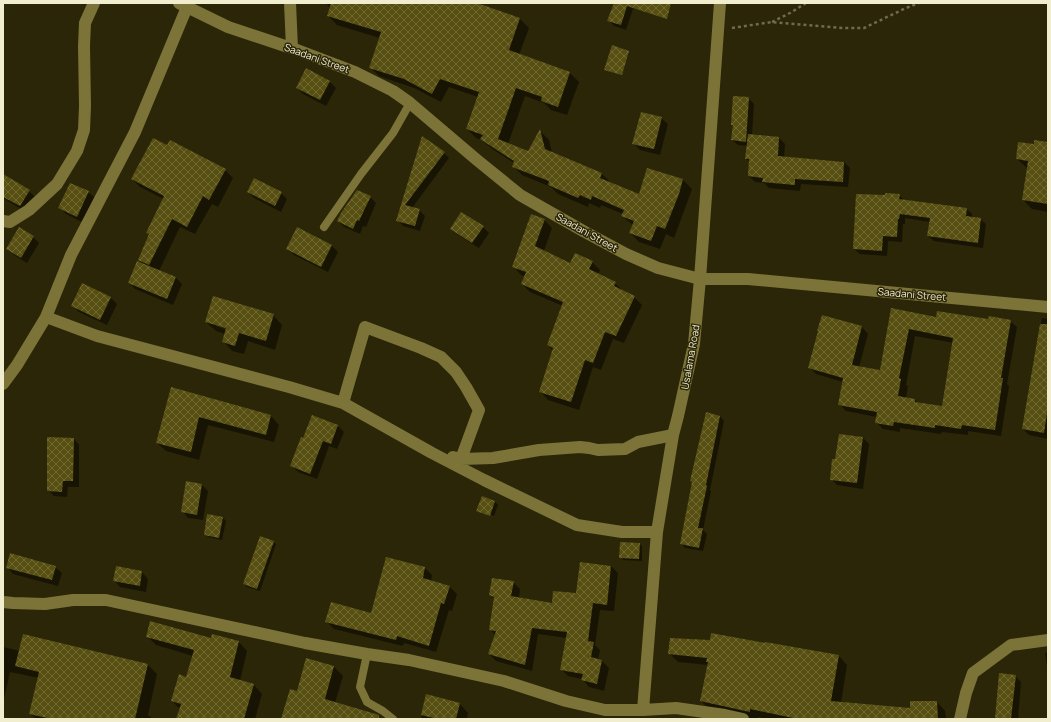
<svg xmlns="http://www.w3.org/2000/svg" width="1051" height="722" font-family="Manrope,sans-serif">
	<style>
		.shadow { fill: #0007; fill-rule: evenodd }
		.building { fill: url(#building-cross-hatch); fill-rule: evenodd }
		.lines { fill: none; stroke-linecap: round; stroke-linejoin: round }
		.path { stroke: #6f6b4c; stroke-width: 2.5; stroke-dasharray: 3 3; stroke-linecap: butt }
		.lane { stroke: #7c7339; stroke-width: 8 }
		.street { stroke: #7c7339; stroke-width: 12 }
		.labels { text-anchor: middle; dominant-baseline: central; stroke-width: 3; stroke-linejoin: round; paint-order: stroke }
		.street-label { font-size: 10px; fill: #f1edcf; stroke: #2b2607 }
	</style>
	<defs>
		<pattern id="building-cross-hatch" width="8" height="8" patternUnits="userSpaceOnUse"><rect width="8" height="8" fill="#574f11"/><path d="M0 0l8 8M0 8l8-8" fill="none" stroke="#706933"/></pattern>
	</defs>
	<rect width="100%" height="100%" fill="#2b2607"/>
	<path class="shadow" d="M326 3H474L520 19 529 28 519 55 570 73 579 82 567 115 551 110 544 103 525 96 508 144 528 152 540 131 549 140 552 153 602 174 611 183 640 196 683 180 692 189 687 203 674 238 666 234 660 249 639 242 630 233 633 225 622 216 623 214 601 205 600 208 589 203 588 207 558 194 551 187 522 175 513 166 514 163 491 148 482 140 476 138 467 129 478 97 449 87 441 102 414 88 379 76 370 67 380 38 337 25 328 16 330 8Z
		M615 3H635L626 30 614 26 609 21Z
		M330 82 336 88 326 106 303 94 297 88Z
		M748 98 754 104 752 135 779 138 785 144 784 158 844 162 850 168 848 187 801 184 800 191 769 188 764 183 755 182 749 176 750 162 746 159 747 146 738 145 732 140 734 126 732 125Z
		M661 118 668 124 660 155 640 150 634 144Z
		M423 137 444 153 449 158 412 208 419 210 425 216 420 231 403 226 398 220Z
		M1048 143V212L1032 209 1023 200 1027 168 1017 159 1035 145Z
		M225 170 233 178 218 207 212 204 195 234 180 227 159 271 176 278 182 284 173 305 135 289 129 283 143 264 139 260 164 199 140 187 132 179Z
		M3 175 29 191 35 197 26 212 3 198Z
		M88 192 95 198 84 223 66 214 60 208Z
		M248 192 281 193 287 199 281 212 254 198Z
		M899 195 905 201 967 209 972 214V218L980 219 986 224 983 248 934 241 928 236 930 222 905 218V224H903L902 242 888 241 887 256 860 254 854 249 885 196Z
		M370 197 376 203 366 227 363 226 360 234 344 227 338 221Z
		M544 220 552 228 544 251 570 264 592 262 600 270 598 275 615 283 623 291 634 297 642 305 624 343 613 339 601 370 593 367 579 410 548 400 540 391 553 351 548 345 563 306 530 292 522 284 525 276 521 275 513 266Z
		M483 227 489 233 479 248 458 235 451 229Z
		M298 228 332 246 338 252 328 272 294 255 287 249Z
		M33 237 39 243 27 263 14 255 7 249Z
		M83 284 111 298 117 304 107 325 79 312 72 306Z
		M892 309 937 318 1010 321 1017 327 1007 384 1009 386 1001 436 968 431V435L942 432 941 434 900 428V432L883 429 876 422 877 417 846 411 839 404 843 382 816 374 809 367 862 327 868 334 859 367 880 371ZM915 336 954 343 943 407 918 403 915 400 906 398 908 386 906 385Z
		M273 315 282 325 275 350 248 341 244 354 232 351 223 341 225 334 216 331 206 322ZM216 324 231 329 230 331 216 326Z
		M1042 318 1048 319V439L1029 435 1023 429Z
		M171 389 271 416 279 425 274 442 208 425 199 460 166 451 157 443Z
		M720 416 724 421 710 490 711 491 703 530 707 534 703 551 685 548 681 543Z
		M338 426 344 432 337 449 329 446 317 479 298 472 292 466Z
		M863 438 869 444 863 489 837 485 831 479 836 460Z
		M74 439 79 445V487H68L67 497 54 496 48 490Z
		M187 482 202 485 208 491 203 520 188 518 182 511Z
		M482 497 495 502 498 505 494 516 479 511V512L477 510Z
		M223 518 226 521 222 540 208 537 205 534Z
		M273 542 276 544 260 591 247 587 244 584Z
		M640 544 642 547V561L623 560 620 557Z
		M386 558 425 568 432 575 431 581 450 587 457 594 452 611 449 610 436 652 404 643 403 646 334 629 327 622 372 614Z
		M611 566 618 573 614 611 600 610 595 645 600 650 598 660 602 661 609 668 604 691 589 687 582 679 568 676 561 669 567 638 538 634 532 671 496 661 489 654 495 635 490 629 495 600 490 595 513 582 520 589 519 598 553 604 577 594Z
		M7 567H55L62 573 58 586 13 574Z
		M116 567 142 572 148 579 146 592 120 587 114 580Z
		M23 635 148 665 157 674 148 715 153 719H36L30 713 39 678 10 672 3 703V647L20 651Z
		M147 636 212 639 239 642 247 651 240 681 254 685 262 694 255 719H177L180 709 172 701 187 678 193 656 156 645Z
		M1048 652V673L1045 653Z
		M670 654 839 656 847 665 841 703 911 709 937 702 945 711 946 719H767L758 717V719H755L709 709 701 701 708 665 678 662Z
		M334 667 343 676 335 703 370 719H282L298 693Z
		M1015 676 1021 682 1018 719H996Z
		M427 695 460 704 468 713 467 719H421Z"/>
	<path class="building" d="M331 3H477L520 18 509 50 570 72 558 107 541 101 542 97 516 88 498 139 528 151 540 129 545 149 602 173 600 178 639 194 647 168 683 179 679 194 665 229 657 226 651 241 629 233 634 221 621 216 624 210 592 196 591 200 580 195 578 198 548 185 549 181 512 167 514 161 480 139 483 135 466 129 479 92 440 79 432 94 404 79 369 68 381 32 327 16Z
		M614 3H628L621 25 607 21Z
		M628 3H671L667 19 627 6Z
		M612 45 629 51 622 75 604 70Z
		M306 68 330 81 320 100 296 88Z
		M733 96 749 97 746 142 731 140 733 125H731Z
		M641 112 662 117 654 149 632 144Z
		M748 134 779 137 778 156 844 162 843 182 795 179V185L762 182 763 178 748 176 749 159H745Z
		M422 136 445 152 405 205 420 209 415 226 396 221Z
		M153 138 167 145 170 140 226 169 209 200 203 196 187 227 172 219 149 265 138 260 149 234 146 233 164 196 131 179Z
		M1034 140 1048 142V204L1022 200 1028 161 1016 159 1018 142 1034 144Z
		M3 174 30 190 20 206 3 197Z
		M254 178 282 192 275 206 247 192Z
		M70 183 89 191 77 217 58 208Z
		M357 190 371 196 359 221 357 220 353 229 337 221 341 213Z
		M885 193 900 194 899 199 967 208 966 216 981 218 978 243 927 236 930 218 900 214 899 219H898L897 237 883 236 882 251 853 249 856 194 885 195Z
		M461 212 484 226 472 243 450 229Z
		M531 214 545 219 535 246 570 263 575 253 593 261 589 269 616 282 614 286 635 296 616 336 605 332 593 363 585 360 571 402 539 392 553 348 547 345 563 302 521 284 526 272 512 267Z
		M19 227 34 236 21 258 6 249Z
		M297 227 332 245 321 267 286 249Z
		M137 261 176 277 167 299 128 283Z
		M82 283 111 297 100 320 71 306Z
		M213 296 274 314 266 341 239 333 235 346 222 342 226 328 205 322Z
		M891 308 936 317 937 311 988 319 989 316 1011 320 1001 378H1003L995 430 962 425 961 429 935 425V428L894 422 893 426 875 423 877 412 838 405 843 378 808 368 818 331H817L822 315 862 326 852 365 880 370ZM909 329 953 338 942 406 915 402V399L898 396 901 379 899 378Z
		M1040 324H1048V406L1044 433 1022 429Z
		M171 387 271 415 266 435 199 417 191 452 156 443Z
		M706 412 720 416 706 485 707 486 698 528H703L699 548 680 544 692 482 690 481Z
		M312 415 338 425 331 444 323 441 310 474 290 466 301 437 303 438Z
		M839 434 863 437 857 483 830 480 832 459H835Z
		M47 437 74 438 73 481H63L62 492 47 491Z
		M186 481 202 484 197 515 181 512Z
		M482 496 495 501 490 516 476 511Z
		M207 514 223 517 219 538 204 535Z
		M260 536 274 541 257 589 243 584Z
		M620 542 640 543 639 559 619 558Z
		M10 553 56 566 52 580 6 568Z
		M386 557 425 567 423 578 450 586 444 604 441 603 429 646 397 636 396 640 325 622 331 602 371 613Z
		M580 562 611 566 607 605 593 603 588 641 594 642 591 657 602 660 597 684 581 680 583 674 560 670 567 632 532 628 525 665 488 654 496 631 489 630 494 597 489 595 492 578 514 581 511 596 552 603 553 591 576 593Z
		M116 566 142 571 140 586 113 581Z
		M150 621 211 638 212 634 239 641 230 677 254 684 244 719H176L181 704 171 701 179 674 186 677 194 650 146 637Z
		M711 633 765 643V642L839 655 831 701 910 708V701H937L938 719H798L750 709V712L700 701 708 662H706L707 658 668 654 670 638 710 640Z
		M23 634 148 664 135 719H52L29 714 39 672 15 666Z
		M306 658 334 666 325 699 379 715V719H281L290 689 297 691Z
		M999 673 1016 675 1011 719H995Z
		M426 694 460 703 456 719H438L421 715Z"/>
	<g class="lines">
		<path class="path" d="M772 22 790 13 806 3
			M732 28 772 22 842 28H864L906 8 919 3"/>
		<path class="lane" d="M324 227 361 174 393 133 410 103
			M367 654 360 687 367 702 383 711 393 719"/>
		<path class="street" d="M179 3 228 27 288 47 292 48 355 72 393 91 410 103 477 160 520 195 585 232 626 254 658 268 700 279H748L1048 307
			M290 3 292 48
			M3 221 10 222 29 210 57 184 77 151 84 130 85 106 84 46 85 23 94 3
			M46 317 97 336 289 387 343 403 432 453 484 480 577 525 622 532H657
			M3 384 17 365 46 317 71 255 135 132 187 7
			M343 403 365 327 421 348 441 357 456 372 466 387 479 410 461 459
			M453 457 461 459 493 458 539 450 580 447 589 448 598 450 625 449 638 442 673 435
			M3 602 13 603 45 604 73 600H106L305 643 367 654 409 660 504 681 566 701 605 710H643L676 708 725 715 743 719
			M643 710 657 532 673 435 678 416 694 344 700 279 720 3
			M960 719 966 693 973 673 1011 645 1048 640"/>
	</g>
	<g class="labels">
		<g class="street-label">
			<text transform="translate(317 58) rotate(20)">Saadani Street</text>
			<text transform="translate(587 232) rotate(29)">Saadani Street</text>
			<text transform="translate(912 294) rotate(5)">Saadani Street</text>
			<text transform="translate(690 357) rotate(-80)">Usalama Road</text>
		</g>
	</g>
	<rect width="1051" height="722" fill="none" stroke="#f1edcf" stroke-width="8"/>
</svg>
